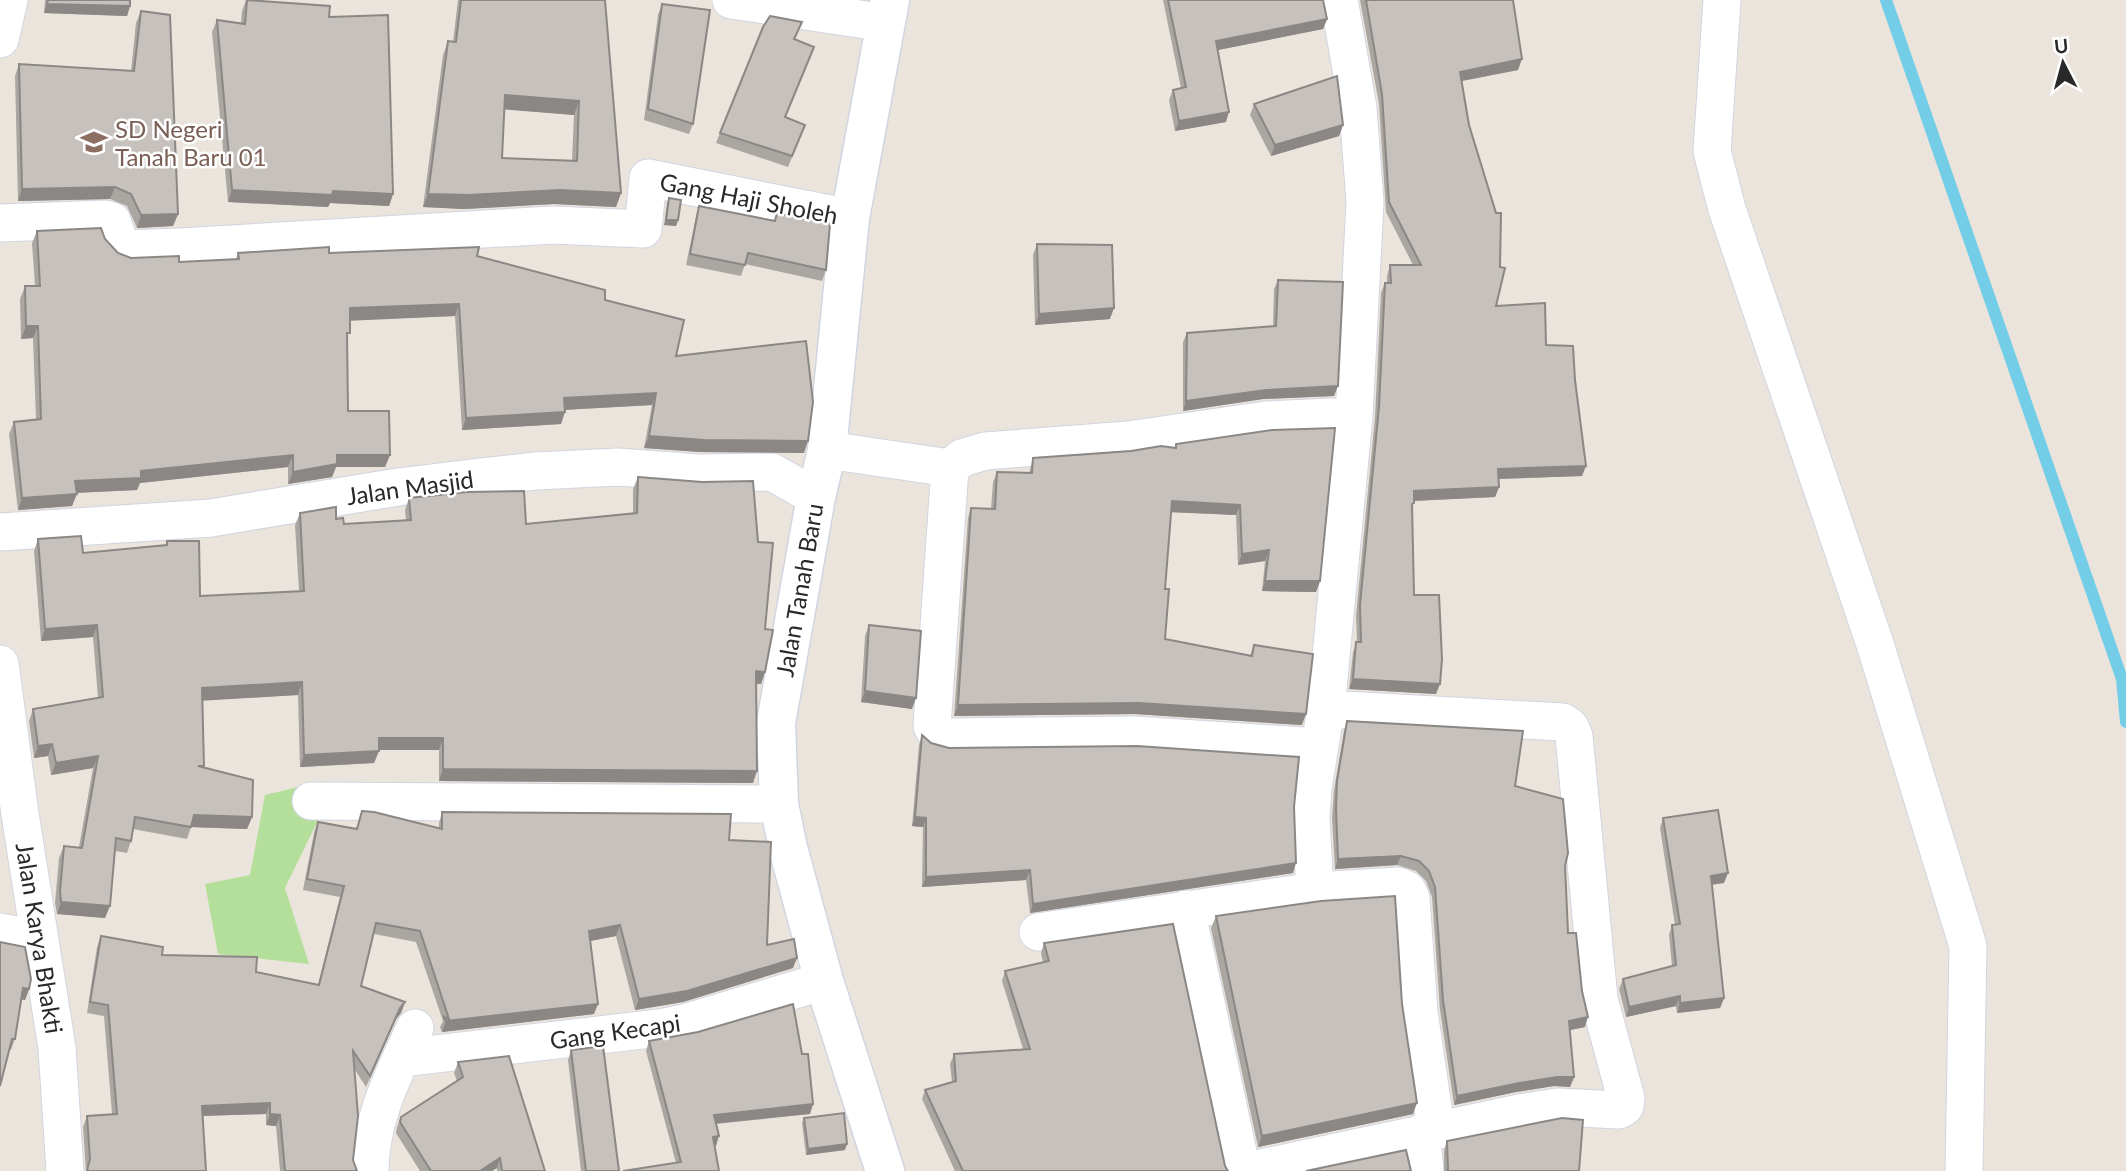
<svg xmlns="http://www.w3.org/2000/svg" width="2126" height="1171" font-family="Lato,sans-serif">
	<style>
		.green { fill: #b4df9b }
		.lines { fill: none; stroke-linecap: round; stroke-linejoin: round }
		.stream { stroke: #74cde7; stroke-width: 12 }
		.minor-casing { stroke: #d1d5e1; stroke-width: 39 }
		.secondary-casing { stroke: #d1d5e1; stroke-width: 41 }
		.minor { stroke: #fff; stroke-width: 37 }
		.secondary { stroke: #fff; stroke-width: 38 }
		.wall { fill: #aaa6a2; fill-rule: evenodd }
		.shaded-wall { fill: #8b8784 }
		.building { fill: #c6c1bc; stroke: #8b8784; stroke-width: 2; fill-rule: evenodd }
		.labels { text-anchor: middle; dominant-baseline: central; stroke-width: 5; stroke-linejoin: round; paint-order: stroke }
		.education-label { font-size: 24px; fill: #785e54; stroke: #fff; text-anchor: start }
		.street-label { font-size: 24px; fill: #292929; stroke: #fff }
	</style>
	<rect width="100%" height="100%" fill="#ebe4dc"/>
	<path class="green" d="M323 781 324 808 285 888 309 964 218 954 205 884 250 875 265 795Z"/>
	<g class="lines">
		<path class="stream" d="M1886 0 2122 679 2126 722"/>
		<defs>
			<path id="minor" d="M731 0 886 23
				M1722 0 1712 151 1727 209 1875 644 1968 946 1964 1171
				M0 39 9 0
				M0 223 105 219 112 221 120 244 126 249 179 247 553 225 643 229 648 178 850 218
				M827 450 950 468
				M0 532 211 518 398 487 480 477 536 471 618 467 699 473 772 472 816 497
				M0 664 20 814 57 1048 65 1171
				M1319 747 1134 735 945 737 936 733 932 726 950 468 962 458 985 451 1128 440 1266 420 1354 416
				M311 801 779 804
				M1315 891 1311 818 1313 788 1326 709 1354 416 1365 202 1358 108 1339 0
				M1186 909 1242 1171
				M0 932 40 940
				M1038 932 1315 891 1398 886 1407 890 1411 898 1419 1012 1436 1129
				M401 1058 659 1028 688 1022 824 981
				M1421 1133 1425 1171
				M370 1171C370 1119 394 1074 415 1028
				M1247 1171 1519 1113 1557 1107 1619 1110 1625 1106 1626 1098 1599 999 1574 736 1570 727 1563 722 1326 709"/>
			<path id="secondary" d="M885 1171 824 981 788 848 779 804 776 723 816 497 827 450 850 218 890 0"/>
		</defs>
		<use href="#minor" class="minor-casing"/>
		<use href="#secondary" class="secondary-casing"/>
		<use href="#minor" class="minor"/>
		<use href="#secondary" class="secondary"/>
	</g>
	<path class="wall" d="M45 0H130V6L127 16 44 13Z
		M246 0 329 17 393 194 389 206 330 203 328 207 228 202 212 32 217 20 241 23 242 11Z
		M458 0H605L621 193 616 207 554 204 464 209 423 207 443 55 448 41 453 42ZM504 109 574 115 572 160 502 158Z
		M1163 0H1323L1327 19 1323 29 1218 50 1226 122 1175 131 1169 100 1173 90 1181 88Z
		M1360 0H1513L1518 70 1462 81 1496 306 1546 345 1575 380 1582 476 1498 479 1499 487 1495 497 1414 501 1412 508 1414 595 1436 694 1349 689 1353 652 1357 642 1356 616 1375 417 1381 293 1385 283H1387V276L1390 265H1413L1386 212 1379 104Z
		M662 4 693 124 689 134 644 120 658 15Z
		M141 11 178 214 173 226 137 228 127 206 110 199 18 201 15 76 19 64 131 71 136 23Z
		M802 22 795 40 786 117 805 125 788 167 716 143 720 133Z
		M1254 104 1343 125 1339 136 1271 156 1250 115Z
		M669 198 678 220 676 226 664 225 667 203Z
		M699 206 774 220 777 213 826 270 822 281 745 264 741 276 686 265 696 217Z
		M37 231 105 239 118 253 131 258 179 262 236 259 238 253H329L477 256 605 300 676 356 804 453 700 452 644 448 652 405 565 410 561 424 462 430 455 316 350 320 347 340 348 411 390 455 385 467H336L332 477 288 484V467L140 483 137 490 76 493 72 506 18 510 9 434 14 422 36 419 33 338 21 339 20 299 25 286H35L32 243Z
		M1037 244 1110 319 1035 325 1033 255Z
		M1278 280 1334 396 1263 399 1183 411V342L1187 333 1273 326 1274 289Z
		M1176 444 1320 581 1316 592 1262 591 1265 561 1238 565 1236 515 1171 512 1165 589V639L1250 656 1254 645 1302 725 1135 714 954 716 968 518 971 508 991 509 993 482 997 472 1029 473 1033 458 1175 447Z
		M638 477 765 629V672L761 684H757L753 783 439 781V750H379L374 763 300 767 298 695 203 700 204 767 252 817 247 829 191 827 187 839 133 829 131 841 127 853 115 851 105 918 57 914 55 903 59 858 64 846 79 847 93 768 51 775 48 756 34 758 29 721 33 709 98 698 93 637 41 641 34 551 38 539 83 553 166 546 167 541 200 596 299 591 295 525 300 513 336 519 344 524 406 520 405 510 409 498 526 524 633 513V489Z
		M869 625 912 709 861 702 865 636Z
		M1347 721 1515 786 1565 866 1568 933 1585 1027 1570 1030 1574 1077 1570 1087 1554 1086 1516 1092 1454 1105 1440 1010 1432 897 1426 881 1416 871 1397 865 1335 869 1332 818 1334 790 1344 731Z
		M922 735 931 743 949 748 1294 807 1293 873 1030 913 1026 880 922 887 923 827 912 826 919 745Z
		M362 811 439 828V823L442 812 729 840 767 945 793 968 683 1002 635 1010 616 936 590 941 594 1014 442 1032 440 1027 443 1021 416 942 374 934 361 986 405 1002 401 1013 396 1019 366 1087 355 1070 353 1160 357 1171H280L276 1126 266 1125V1114L202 1116 206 1171H86L83 1127 87 1116 112 1114 104 1016 87 1013 97 947 101 936 162 955 318 985 340 897 303 890 314 833 318 822 356 829Z
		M1663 818 1724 883 1712 885 1724 998 1720 1008 1677 1013 1676 1006 1626 1017 1619 989 1623 979 1672 966 1669 935 1672 925H1675L1660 828Z
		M1216 916 1402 1004 1413 1114 1258 1147 1211 928Z
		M0 942 29 989 25 1000 21 999 15 1039 11 1050H9Z
		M1044 943 1225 1166 1228 1171H955L922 1099 925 1090 952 1082 950 1064 954 1054 1023 1049 1002 981 1005 971 1043 962 1041 953Z
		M649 1041 802 1054 813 1104 810 1114 716 1124V1146H715L719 1171 676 1163 646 1051Z
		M571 1050 619 1171H581L568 1060Z
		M458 1062 545 1171H497V1168L492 1171H420L396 1133 397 1127 401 1117 457 1081 454 1073Z
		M804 1118 845 1150 806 1155 802 1123Z
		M1447 1141 1579 1171H1444V1150Z"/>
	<path class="shaded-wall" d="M47 4 130 6 127 16 44 13Z
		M1327 19 1323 29 1213 51 1216 41Z
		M1522 59 1518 70 1456 82 1460 72Z
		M505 95 579 101 574 115 500 109Z
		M1229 112 1226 122 1175 131 1179 121Z
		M1343 125 1339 136 1271 156 1275 145Z
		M115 187 110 199 18 201 22 189Z
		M232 190 333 191 393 194 389 206 330 203 328 207 228 202Z
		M559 190 621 193 616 207 554 204 464 209 423 207 428 194Z
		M178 214 173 226 137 228 141 215Z
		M666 220H678L676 226 664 225Z
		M459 304 455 316 345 321 350 308Z
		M1114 308 1110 319 1035 325 1039 314Z
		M26 326H38L33 338 21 339Z
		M1338 386 1334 396 1263 399 1183 411 1186 401 1266 390Z
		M656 393 652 405 560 410 564 398Z
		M565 412 561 424 462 430 466 418Z
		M649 436 808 441 804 453 700 452 644 448Z
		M293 455 288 467 140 483 137 490 71 493 75 481 141 471Z
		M337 455H390L385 467H336L332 477 288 484 293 472Z
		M1586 466 1582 476 1494 479 1498 469Z
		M1499 487 1495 497 1410 501 1414 491Z
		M77 494 72 506 18 510 22 498Z
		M1172 501 1240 505 1236 515 1168 512Z
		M1269 550 1265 561 1238 565 1242 554Z
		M1265 581H1320L1316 592 1262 591Z
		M97 625 93 637 41 641 45 629Z
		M756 671 765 672 761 684 752 683Z
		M1353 679 1440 684 1436 694 1349 689Z
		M302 682 298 695 198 701 202 688Z
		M865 691 916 698 912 709 861 702Z
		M1139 703 1306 714 1302 725 1135 714 954 716 958 705Z
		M379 738H443L439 750H374Z
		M52 744 48 756 34 758 38 746Z
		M379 751 374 763 300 767 304 755Z
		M98 756 93 768 51 775 56 763Z
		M443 769 757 771 753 783 439 781Z
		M194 815 252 817 247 829 189 827Z
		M915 817 926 818 923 827 912 826Z
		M1401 856 1397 865 1335 869 1338 859Z
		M1296 863 1293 873 1030 913 1033 904Z
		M1030 870 1026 880 922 887 926 877Z
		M1728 873 1724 883 1707 885 1711 876Z
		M61 902 110 906 105 918 57 914Z
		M620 925 616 936 585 942 589 931Z
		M797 958 793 968 683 1002 635 1010 639 999Z
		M23 988 29 989 25 1000 19 999Z
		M1680 996 1676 1006 1626 1017 1629 1007Z
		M1724 998 1720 1008 1677 1013 1680 1003Z
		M405 1002 401 1013 396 1019 366 1087 400 1008Z
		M598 1004 594 1014 442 1032 446 1021Z
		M1588 1017 1585 1027 1566 1031 1569 1021Z
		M1557 1077H1574L1570 1087 1554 1086 1516 1092 1454 1105 1457 1096 1519 1083Z
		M270 1103 266 1114 198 1116 202 1106Z
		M1417 1103 1413 1114 1258 1147 1262 1136Z
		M813 1104 810 1114 710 1124 714 1115Z
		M270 1114 280 1115 276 1126 266 1125Z
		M719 1136 716 1146 710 1147 713 1137Z
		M847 1144 845 1150 806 1155 808 1149Z
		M500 1158 497 1168 492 1171H480Z"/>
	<path class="building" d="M48 0H130V6L47 4Z
		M247 0 330 6 329 17 388 15 393 194 333 191 332 195 232 190 217 20 245 24Z
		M461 0H605L621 193 559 190 469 195 428 194 448 41 456 42ZM505 95 579 101 577 161 502 158Z
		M1168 0H1323L1327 19 1216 41 1229 112 1179 121 1173 90 1186 87Z
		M1366 0H1513L1522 59 1460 72 1469 125 1496 213H1501L1500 267 1505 268 1496 306 1545 303 1546 345 1573 346 1575 380 1586 466 1498 469 1499 487 1414 491V503L1412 504 1414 595H1439L1442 659 1440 684 1353 679 1356 642H1361L1360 605 1379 407 1385 283H1391L1390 265H1421L1389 202 1382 94Z
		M662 4 710 10 693 124 648 109Z
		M141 11 170 15 178 214 141 215 131 194 115 187 22 189 19 64 134 71Z
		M770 16 802 22 794 39 814 47 785 117 805 125 792 156 720 133 763 27Z
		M1337 76 1343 125 1275 145 1254 104Z
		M669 198 681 200 678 220H666Z
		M699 206 775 221 777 213 830 224 826 270 748 253 745 265 690 254Z
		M101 228 105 239 118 253 131 258 179 256V262L239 259 238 253 329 247V253L479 247 477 256 605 290V300L684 320 676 356 806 341 813 402 808 441 704 440 649 436 656 393 564 398 565 412 466 418 459 304 350 308V333H347L348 411H389L390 455H337V464L293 472V455L141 471V478L75 481 77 494 22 498 14 422 41 419 38 326H26L25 286H40L37 231Z
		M1037 244 1112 245 1114 308 1039 314Z
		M1278 280 1343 282 1338 386 1266 390 1186 401 1187 333 1276 326Z
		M1335 428 1320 581H1265L1269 550 1242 554 1240 505 1172 501 1165 589H1169L1165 639 1252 656 1254 645 1313 654 1306 714 1139 703 958 705 971 508 995 509 997 472 1032 473 1033 458 1131 451 1161 446 1176 448V444L1272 430Z
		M638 477 702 482 753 481 758 542 773 543 765 629 773 630 765 672 756 671 757 771 443 769V738H379V751L304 755 302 682 202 688 204 766H198L253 780 252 817 194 815 191 827 135 817 131 841 116 838 110 906 61 902 60 891 64 846 82 848 98 756 56 763 52 744 38 746 33 709 103 697 97 625 45 629 38 539 81 536 83 553 167 545V541H199L200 596 304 591 300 513 336 507V519L343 518 344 524 411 520 409 498 467 492 524 491 526 524 637 513Z
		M869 625 921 631 916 698 865 691Z
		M1347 721 1523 731 1515 786 1563 799 1568 853 1565 866 1568 933H1576L1582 991 1588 1017 1569 1021 1574 1077H1557L1519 1083 1457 1096 1443 1000 1435 887 1429 871 1419 861 1401 856 1338 859 1336 809 1337 781Z
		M922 735 931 743 949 748 1137 746 1299 757 1294 807 1296 863 1033 904 1030 870 926 877V818L915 817Z
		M1718 810 1728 873 1711 876 1724 998 1680 1003V996L1629 1007 1623 979 1676 965 1672 925 1680 924 1663 818Z
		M362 811 374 812 442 829V812L731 814 729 840 771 842 767 945 794 939 797 958 687 991 639 999 620 925 589 931 598 1004 446 1021 444 1017 449 1019 420 931 376 923 361 986 405 1002 400 1008 370 1076 353 1051 358 1116 353 1160 357 1171H285L280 1115 270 1114V1103L202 1106 206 1171H87L90 1159 87 1116 117 1114 108 1005 90 1002 101 936 163 947 162 955 257 957 256 972 319 985 344 886 307 879 318 822 357 829Z
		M1395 896 1402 1004 1417 1103 1262 1136 1216 916 1321 901Z
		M1173 924 1225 1166 1228 1171H963L925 1090 956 1081 954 1054 1030 1049 1005 971 1049 961 1044 943Z
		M0 942 25 947 31 979 29 989 23 988 15 1039H12L0 1086Z
		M793 1004 802 1054H808L813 1104 714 1115 719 1136 713 1137 719 1171H623L681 1162 649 1041 698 1032Z
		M603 1046 619 1171H586L571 1050Z
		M509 1056 545 1171H502L500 1158 480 1171H431L400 1122 401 1117 463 1077 458 1062Z
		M844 1113 847 1144 808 1149 804 1118Z
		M1562 1118 1583 1120 1579 1171H1447L1448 1169 1447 1141Z
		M1406 1150 1411 1171H1306Z"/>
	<defs>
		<symbol id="school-bare" viewBox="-9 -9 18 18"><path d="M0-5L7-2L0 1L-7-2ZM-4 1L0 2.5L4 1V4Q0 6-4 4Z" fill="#8d6e63" stroke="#fff" stroke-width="2.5" paint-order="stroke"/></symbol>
	</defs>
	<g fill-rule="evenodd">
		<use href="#school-bare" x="75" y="123" width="38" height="38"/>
	</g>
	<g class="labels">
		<g class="education-label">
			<text x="115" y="128">SD Negeri<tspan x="115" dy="28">Tanah Baru 01</tspan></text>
		</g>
		<g class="street-label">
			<text transform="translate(749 198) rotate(11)">Gang Haji Sholeh</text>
			<text transform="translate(410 487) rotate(-8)">Jalan Masjid</text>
			<text transform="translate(799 590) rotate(-80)">Jalan Tanah Baru</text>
			<text transform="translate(40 938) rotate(81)">Jalan Karya Bhakti</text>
			<text transform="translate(615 1031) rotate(-8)">Gang Kecapi</text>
		</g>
	</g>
	<g transform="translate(2063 63) rotate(354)" stroke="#ffffff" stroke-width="5" paint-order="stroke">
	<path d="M0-5L12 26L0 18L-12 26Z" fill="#292929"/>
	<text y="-10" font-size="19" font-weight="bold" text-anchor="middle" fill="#292929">U</text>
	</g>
</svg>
